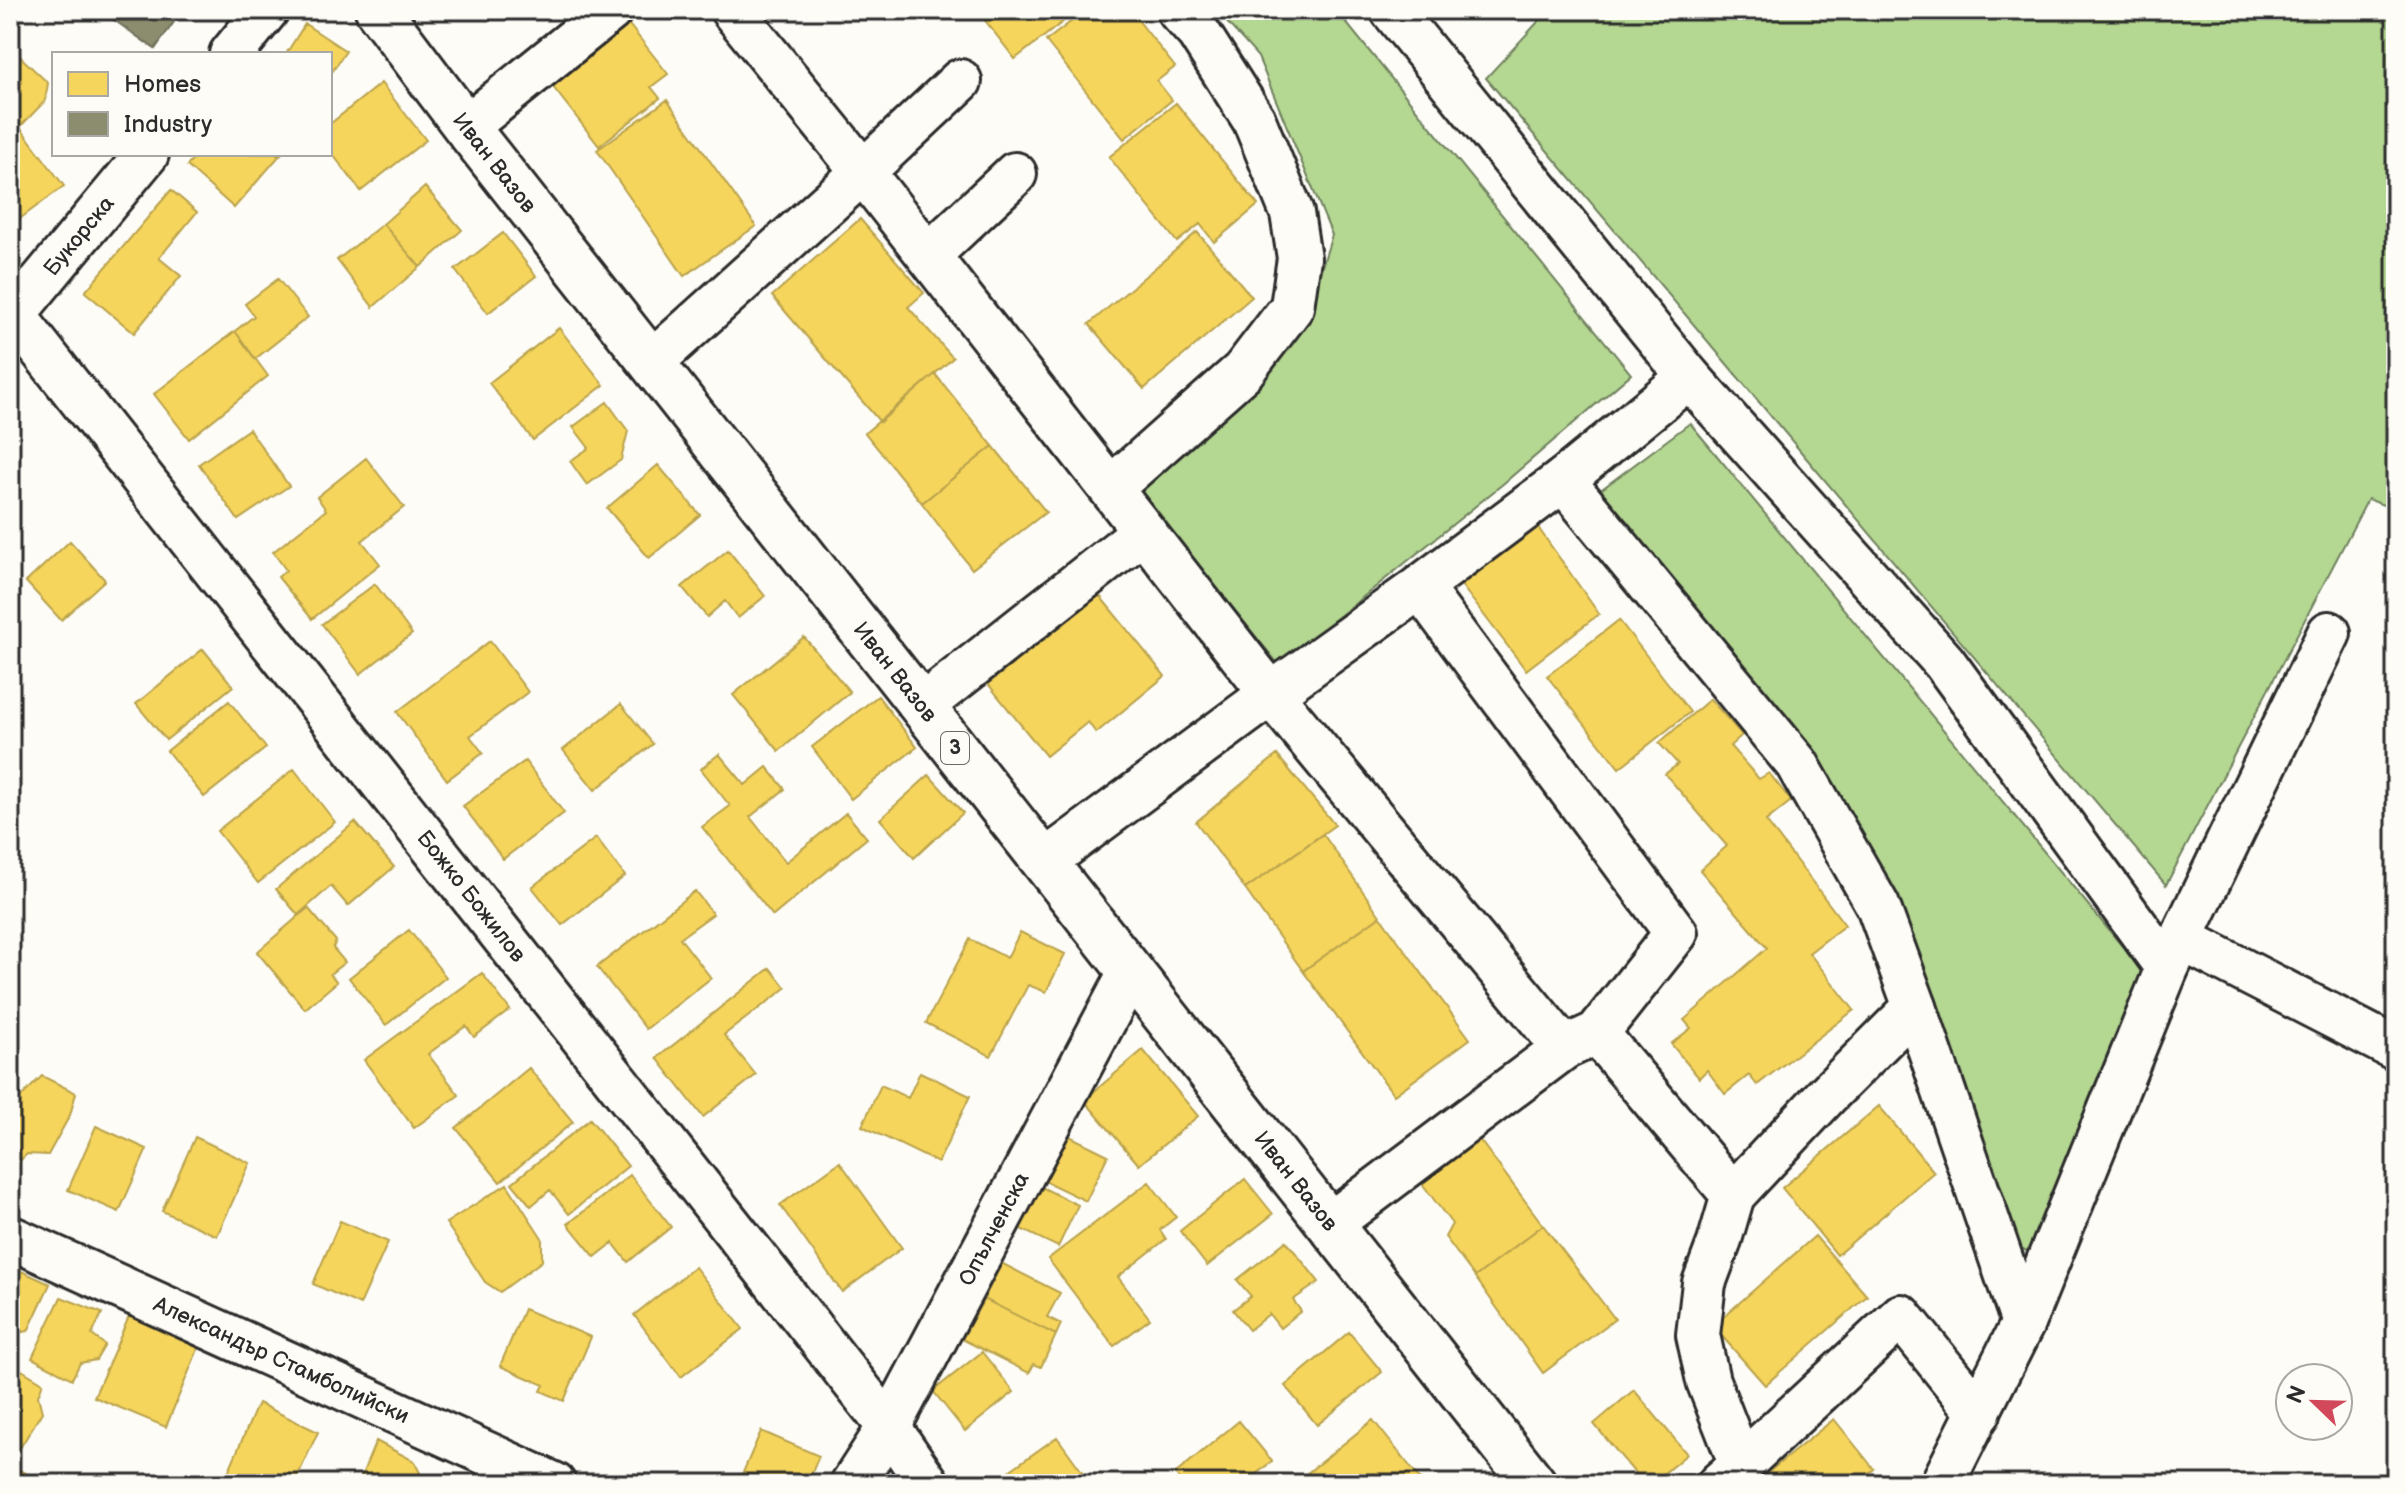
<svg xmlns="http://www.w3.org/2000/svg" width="2406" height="1494" font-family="'Balsamiq Sans',sans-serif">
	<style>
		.green { fill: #b4d791; stroke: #70815e; stroke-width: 2 }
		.homes { fill: #f6d55c; stroke: #b9a24d; stroke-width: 2 }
		.industry { fill: #8c8c6e; stroke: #6f6f5a; stroke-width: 2 }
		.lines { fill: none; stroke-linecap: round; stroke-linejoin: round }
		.street-casing { stroke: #2b2b2b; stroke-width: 48 }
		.primary-casing { stroke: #2b2b2b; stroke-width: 50 }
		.street { stroke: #fdfcf7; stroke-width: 42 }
		.primary { stroke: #fdfcf7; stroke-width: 44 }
		.labels { text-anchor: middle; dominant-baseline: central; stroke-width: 8; stroke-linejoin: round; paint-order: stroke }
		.shield { fill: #fdfcf7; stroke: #6a6a68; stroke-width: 2 }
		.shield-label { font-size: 20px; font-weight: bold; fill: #2b2b2b }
		.street-label { font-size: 22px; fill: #2b2b2b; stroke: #fdfcf7 }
	</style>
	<rect width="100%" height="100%" fill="#fdfcf7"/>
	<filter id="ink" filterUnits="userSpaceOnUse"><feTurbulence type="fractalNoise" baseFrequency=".0125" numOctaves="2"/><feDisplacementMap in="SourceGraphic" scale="16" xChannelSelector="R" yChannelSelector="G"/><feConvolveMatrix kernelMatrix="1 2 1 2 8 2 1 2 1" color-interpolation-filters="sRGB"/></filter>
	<g filter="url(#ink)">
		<path class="green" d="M1216 10H1336L1631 374 1504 483 1279 665 1139 493 1302 330 1332 235 1258 57Z
			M1549 10H2396V510L2368 499 2166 885 1486 78Z
			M1690 423 2155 986 2032 1254 2012 1243 1780 712 1598 492Z"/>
		<path class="homes" d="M977 10H1078L1015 59Z
			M1086 10H1112L1117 17 1130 10 1175 67 1157 81 1172 100 1124 139 1046 41Z
			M623 17 668 74 651 87 660 98 599 146 546 78Z
			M305 24 346 51 330 75V54H286Z
			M10 47 48 83 45 101 18 129 10 121Z
			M381 83 426 140 361 191 330 151V124Z
			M667 100 756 226 684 276 597 150Z
			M1176 103 1258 205 1214 242 1200 224 1177 242 1109 157Z
			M22 130 64 186 10 226V139Z
			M198 154H281L234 208 187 166Z
			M425 187 462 230 420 267 383 224Z
			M171 190 197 212 159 258 181 276 134 333 85 292Z
			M860 219 924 293 908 307 953 358 880 422 772 296Z
			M383 224 420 267 373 307 337 260Z
			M1197 232 1252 297 1144 389 1089 324Z
			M503 233 536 276 488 313 455 270Z
			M278 279 308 317 255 359 235 331 254 316 245 304Z
			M559 328 604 385 533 440 489 383Z
			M235 331 268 376 189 439 154 394Z
			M935 374 993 446 922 503 865 433Z
			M607 402 628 431 621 460 587 485 570 461 589 448 573 427Z
			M249 429 289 486 238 520 199 464Z
			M993 446 1046 512 972 569 922 503Z
			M366 458 404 507 362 541 380 564 312 619 278 577 286 570 273 552 326 510 317 497Z
			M658 465 700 515 649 558 607 508Z
			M1532 519 1599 614 1526 670 1455 577Z
			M70 541 105 580 61 620 26 582Z
			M728 550 765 596 738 618 725 601 707 617 682 587Z
			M375 584 412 634 360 674 322 624Z
			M1099 595 1165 676 1096 733 1088 722 1046 756 980 674 1036 628 1045 639Z
			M1619 620 1690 712 1619 768 1547 676Z
			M804 637 850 692 779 751 733 695Z
			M490 641 528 692 470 736 483 753 447 780 397 712Z
			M203 649 233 686 166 740 136 704Z
			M878 696 917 747 851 799 812 747Z
			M1710 699 1742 735 1730 746 1759 779 1769 773 1791 801 1766 821 1845 925 1809 953 1854 1010 1757 1085 1749 1075 1725 1094 1707 1070 1699 1078 1671 1044 1691 1028 1684 1020 1767 948 1700 870 1727 846 1665 774 1678 764 1659 743Z
			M229 701 266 748 204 797 167 751Z
			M621 704 653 744 595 790 563 750Z
			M719 754 745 785 767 767 785 789 750 817 786 862 846 813 867 838 773 916 702 827 730 806 701 769Z
			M1277 755 1335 825 1245 889 1196 822Z
			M525 761 564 813 503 859 463 806Z
			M294 769 335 822 258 883 217 831Z
			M929 775 963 813 914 858 880 819Z
			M355 822 394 867 348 906 331 886 298 915 276 889Z
			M1323 834 1380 916 1303 971 1245 889Z
			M596 838 625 876 562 925 532 887Z
			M695 891 713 914 680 938 711 978 646 1029 597 967Z
			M308 908 336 941 333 948 345 962 330 974 337 982 305 1009 257 952Z
			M1380 916 1470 1039 1394 1095 1303 971Z
			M409 930 446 977 386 1025 349 978Z
			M1020 932 1065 954 1046 992 1028 985 991 1056 926 1023 970 939 1007 958Z
			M770 968 786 988 724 1035 756 1075 703 1117 657 1058Z
			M482 973 510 1010 474 1037 466 1026 428 1054 459 1095 414 1128 364 1060Z
			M1143 1050 1198 1116 1139 1165 1084 1100Z
			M529 1068 573 1122 500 1182 456 1128Z
			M920 1072 970 1096 938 1163 862 1126 881 1085 908 1098Z
			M42 1076 76 1093 70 1115 48 1155 27 1154 13 1167 10 1165V1098L17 1101Z
			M1879 1106 1934 1172 1837 1255 1782 1188Z
			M590 1119 628 1166 569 1214 550 1190 531 1206 512 1183Z
			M96 1126 147 1149 119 1212 68 1190Z
			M1051 1127 1108 1155 1086 1201 1028 1173Z
			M1476 1135 1543 1225 1475 1277 1445 1237 1452 1224 1418 1178Z
			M195 1137 250 1163 217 1236 162 1211Z
			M840 1162 902 1248 842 1292 780 1205Z
			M630 1175 671 1227 628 1262 613 1243 595 1257 568 1224Z
			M1245 1179 1273 1214 1207 1266 1180 1231Z
			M1027 1180 1078 1205 1058 1247 1006 1222Z
			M1149 1182 1176 1217 1160 1230 1166 1239 1118 1277 1150 1319 1114 1346 1048 1259Z
			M507 1184 542 1238V1261L500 1292 485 1282 446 1223Z
			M340 1221 388 1242 360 1305 313 1284Z
			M1543 1225 1615 1319 1543 1373 1475 1277Z
			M1815 1236 1867 1296 1765 1385 1713 1326Z
			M1286 1241 1319 1282 1293 1300 1301 1311 1280 1328 1269 1314 1249 1330 1233 1310 1251 1296 1237 1280Z
			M1001 1263 1060 1293 1047 1317 1061 1324 1056 1335 984 1299Z
			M10 1266 50 1284 28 1331 10 1334Z
			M695 1267 743 1329 681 1377 634 1315Z
			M61 1297 102 1313 92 1335 105 1345 96 1360 80 1363 72 1379 32 1358Z
			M984 1299 1056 1335 1041 1367 1034 1364 1029 1373 962 1339Z
			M524 1309 591 1337 564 1401 541 1391 544 1385 500 1366Z
			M131 1312 201 1342 166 1427 94 1397Z
			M1349 1332 1382 1372 1317 1425 1285 1386Z
			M982 1352 1014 1392 965 1431 933 1391Z
			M20 1369 43 1383 38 1396 42 1412 17 1453 10 1449V1385Z
			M1634 1390 1687 1454 1651 1484H1644L1594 1424Z
			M258 1403 318 1432 294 1484H223Z
			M1834 1419 1874 1469 1855 1484H1754Z
			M1373 1420 1424 1484H1304L1300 1479Z
			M1239 1421 1272 1461 1244 1484H1183L1175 1474Z
			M761 1431 819 1456 807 1484H738Z
			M1057 1437 1091 1484H1012L1005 1474Z
			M376 1441 414 1461 424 1481 422 1484H358Z
			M10 1466 49 1484H10Z"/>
		<path class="industry" d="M100 10H157L174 22 155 49Z"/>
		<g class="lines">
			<defs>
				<g id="street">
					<path d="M732 10 863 172 1271 694 1564 1048"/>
					<path d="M1392 10 1689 377 1944 662 2167 968"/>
					<path d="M231 54 267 10"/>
					<path d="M466 127 611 10"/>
					<path d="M929 255 1015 174"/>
					<path id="s1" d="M10 310 889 1427 928 1484"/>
					<path id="s2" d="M10 319 147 154"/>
					<path d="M652 362 863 172 960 81"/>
					<path d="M1563 480 1797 764 1878 906 1915 1007 1826 1096 1733 1195 1597 1033"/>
					<path d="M1111 488 1243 371 1292 307 1299 258 1292 213 1254 120 1198 32 1178 10"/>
					<path d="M922 706 1143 532"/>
					<path d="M1044 862 1271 694 1420 587 1563 480 1689 377"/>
					<path d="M2182 939 2396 1049"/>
					<path d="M1915 1007 2023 1323"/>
					<path d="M1330 1224 1564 1048 1597 1033 1676 933 1420 587"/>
					<path id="s3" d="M10 1237 554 1484"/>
					<path d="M1741 1465 1901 1316 1979 1413"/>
					<path id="s4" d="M852 1484 889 1427 1131 971"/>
					<path d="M1719 1484 1741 1465 1708 1381 1698 1335 1704 1283 1719 1243 1733 1195"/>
					<path d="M1942 1484 2023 1323 2167 968 2329 633"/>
				</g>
				<g id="primary">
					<path id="s5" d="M378 10 466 127 1534 1484"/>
				</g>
			</defs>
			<use href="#street" class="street-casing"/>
			<use href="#primary" class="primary-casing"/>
			<use href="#street" class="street"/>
			<use href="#primary" class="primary"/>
		</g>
	</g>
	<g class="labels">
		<rect class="shield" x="941" y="732" width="28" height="32" rx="6"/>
		<g class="shield-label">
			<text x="955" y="748">3</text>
		</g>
		<g class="street-label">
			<text stroke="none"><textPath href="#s5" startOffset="192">Иван Вазов</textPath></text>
			<text stroke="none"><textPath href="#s2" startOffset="108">Букорска</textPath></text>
			<text stroke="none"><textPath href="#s5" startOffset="840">Иван Вазов</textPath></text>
			<text stroke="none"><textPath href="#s1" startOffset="746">Божко Божилов</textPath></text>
			<text stroke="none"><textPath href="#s5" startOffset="1488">Иван Вазов</textPath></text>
			<text stroke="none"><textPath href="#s4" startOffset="292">Опълченска</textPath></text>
			<text stroke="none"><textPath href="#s3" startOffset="298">Александър Стамболийски</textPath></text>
		</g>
	</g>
	<rect width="2406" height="1494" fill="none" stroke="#fdfcf7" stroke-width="40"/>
	<rect x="20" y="20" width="2366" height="1454" fill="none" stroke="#2b2b2b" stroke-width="3" filter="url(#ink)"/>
	<rect x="52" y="52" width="280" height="104" fill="#fdfcf7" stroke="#a9a8a5" stroke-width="2"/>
	<rect x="68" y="72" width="40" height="24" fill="#f6d55c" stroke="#a9a8a5" stroke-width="2"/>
	<text x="124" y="92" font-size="24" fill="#2b2b2b">Homes</text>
	<rect x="68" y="112" width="40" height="24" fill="#8c8c6e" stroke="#a9a8a5" stroke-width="2"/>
	<text x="124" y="132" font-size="24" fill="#2b2b2b">Industry</text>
	<g transform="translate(2314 1402) rotate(293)"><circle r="38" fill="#fdfcf7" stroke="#a9a8a5" stroke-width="2"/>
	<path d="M0-6L14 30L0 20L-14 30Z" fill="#d1495b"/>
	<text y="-12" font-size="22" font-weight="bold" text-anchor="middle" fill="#2b2b2b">N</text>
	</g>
</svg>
